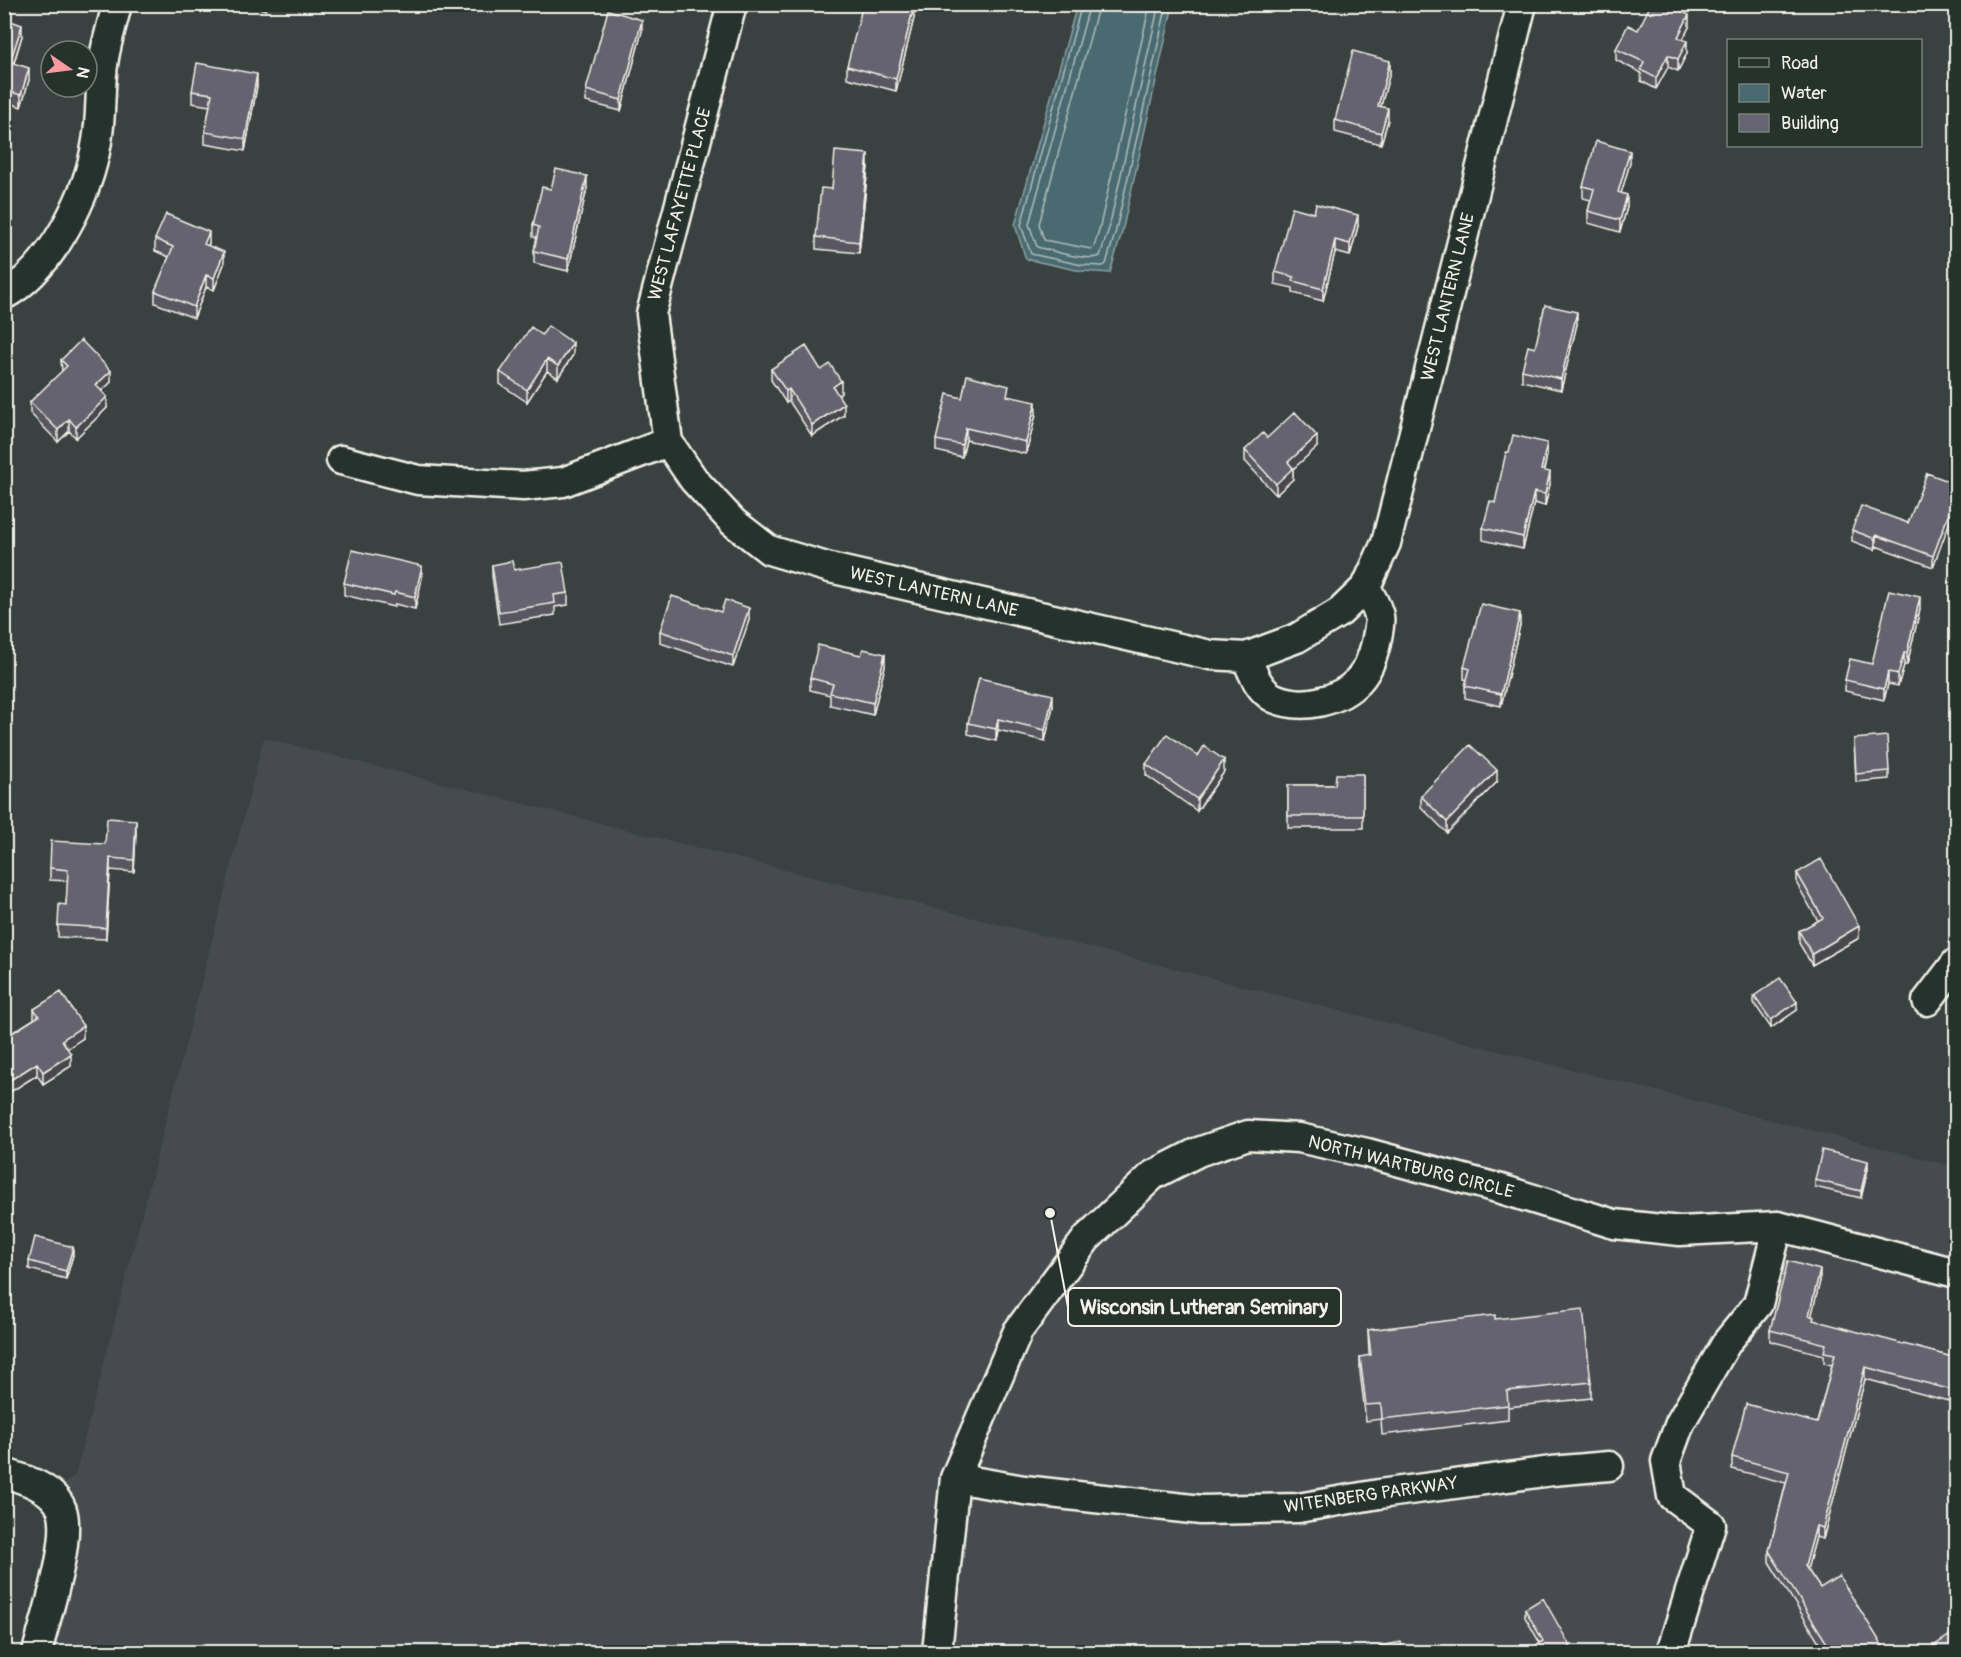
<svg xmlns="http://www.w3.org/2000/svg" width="1961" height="1657" font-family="Pangolin,sans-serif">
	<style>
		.built { fill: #464c4f }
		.water { fill: #4a6a71; stroke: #8ea0a1; stroke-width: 1.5 }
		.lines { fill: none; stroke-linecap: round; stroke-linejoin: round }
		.shore { stroke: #b0bbb8; stroke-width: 1.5 }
		.minor-casing { stroke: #f4f1e8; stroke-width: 33 }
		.minor { stroke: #26332d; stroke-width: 28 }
		.wall { fill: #585660; stroke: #f4f1e8; stroke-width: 1.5 }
		.shaded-wall { fill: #47464e; stroke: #f4f1e8; stroke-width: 1.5 }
		.building { fill: #666470; stroke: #f4f1e8; stroke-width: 1.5 }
		.labels { text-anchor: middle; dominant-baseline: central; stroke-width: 4.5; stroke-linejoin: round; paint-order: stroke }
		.street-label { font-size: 18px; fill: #f4f1e8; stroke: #26332d }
		.leader { fill: none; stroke: #f4f1e8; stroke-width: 2 }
		.callout-dot { fill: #f4f1e8; stroke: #26332d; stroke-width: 2 }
		.callout { fill: #26332d; stroke: #f4f1e8; stroke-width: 2 }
		.callout-label { font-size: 20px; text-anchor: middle; font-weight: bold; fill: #f4f1e8 }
	</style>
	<rect width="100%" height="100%" fill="#394241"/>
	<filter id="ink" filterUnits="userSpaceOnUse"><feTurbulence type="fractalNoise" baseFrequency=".0167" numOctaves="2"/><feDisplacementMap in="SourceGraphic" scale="12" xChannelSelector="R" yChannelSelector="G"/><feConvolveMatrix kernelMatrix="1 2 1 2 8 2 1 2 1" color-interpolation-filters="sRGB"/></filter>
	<g filter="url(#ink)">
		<path class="built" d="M264 738 1956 1167V1652H46L58 1488 75 1476Z"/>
		<path class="water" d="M1077 5H1173L1122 232 1110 273 1081 271 1026 259 1015 225Z"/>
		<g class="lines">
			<path class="shore" d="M1082 4 1021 225 1031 254 1082 265 1103 266 1106 264 1116 230 1167 4
				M1090 4 1029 224 1037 247C1053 251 1087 262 1100 256L1109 228 1159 4
				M1099 4 1039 224 1044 240 1091 249 1094 247 1100 226 1150 4"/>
			<defs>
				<path id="minor" d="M732 4 651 314 668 442 694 480 733 522 769 550 830 568 1210 655 1246 657 1297 638 1340 612 1366 587 1386 543 1522 4
					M4 295C52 269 89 193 97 141 102 114 99 86 104 58 107 40 113 22 117 4
					M341 460 418 480 523 486 563 482 668 442
					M1246 657C1252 671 1259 691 1274 698 1301 710 1339 702 1359 680 1368 670 1373 656 1376 643 1377 636 1381 623 1379 616 1377 606 1370 596 1366 587
					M1927 1001 1956 963
					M4 1473C25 1479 54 1488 62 1510 72 1540 45 1620 37 1652
					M955 1478 1024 1490 1201 1510 1298 1508 1379 1494 1552 1471 1609 1466
					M937 1652 955 1478 1018 1331 1087 1238 1153 1175 1198 1152 1248 1135 1299 1138 1367 1153 1501 1189 1614 1224 1680 1231 1778 1226 1956 1273
					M1671 1652 1711 1525 1672 1496 1666 1461 1680 1423 1727 1342 1758 1304 1778 1226"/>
			</defs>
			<use href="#minor" class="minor-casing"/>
			<use href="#minor" class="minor"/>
		</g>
		<path class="wall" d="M243 4H267L266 10Z
			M4 13 22 36 14 63 29 80 21 107 4 101Z
			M914 18 896 91 847 78V66Z
			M1689 27 1683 39 1687 53 1678 71 1668 67 1656 89 1641 81V73L1616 60V49L1638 30Z
			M642 31 621 111 586 102V90Z
			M1390 72 1381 106 1388 120 1381 144 1335 132V120Z
			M257 86 245 151 205 144V132L210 106 192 103V91Z
			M1630 163 1621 193 1627 207 1620 232 1588 223V211L1591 200 1583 198V186Z
			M868 166 859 253 816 249V237L832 189Z
			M587 188 568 271 534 263V251L537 238 533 237V225L551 189Z
			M1358 226 1350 256 1335 252 1323 301 1293 293V288L1275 284V272Z
			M155 239 209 243 208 246 224 264 214 290 206 287 194 318 155 303V291L169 257 155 251Z
			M1577 324 1561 390 1522 381V370L1535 348Z
			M542 335 573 355 558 378 547 371 527 402 500 384V372Z
			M61 360 111 382 102 391 107 408 76 438 69 431 58 442 30 413V402L62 372Z
			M771 369 841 393 838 395 844 415 812 436 789 401 786 403 771 380Z
			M1009 396 1036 414 1026 454 966 440 962 457 936 451V440L962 398Z
			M1267 438 1317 447 1293 469V479L1276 495 1245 461V450Z
			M1547 455 1544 471 1550 484 1545 506 1534 503 1523 549 1483 540V528L1495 503Z
			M1956 484 1933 567 1876 546 1875 550 1852 541V530L1908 523Z
			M492 565 514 570 568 593V605L555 607V615L499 624 492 576Z
			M422 578 415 609 395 604 394 607 344 595V583Z
			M1920 609 1907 665H1904L1898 686 1888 684 1884 700 1845 691V680L1872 664Z
			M721 612 749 620 733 667 660 643V631Z
			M1520 625 1501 706 1465 698V686L1467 680 1464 679V667Z
			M885 666 873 715 830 705V695L810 690V678Z
			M1053 706 1045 741 998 730 996 741 968 734V723Z
			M1854 739 1889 771V779L1856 782Z
			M1198 756 1224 772 1197 811 1146 775V764Z
			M1363 774V828H1288V785H1335Z
			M1497 782 1447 833 1421 807V796Z
			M136 832 134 872 110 870 106 939 58 937V925L66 905 68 881 50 880V868Z
			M1797 873 1859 938 1812 965 1799 943V931L1818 921 1797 884Z
			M1754 996 1797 1010 1771 1028 1754 1003Z
			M34 1009 83 1038 67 1048 71 1066 43 1084 37 1075 4 1096V1038L34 1019Z
			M1868 1169 1861 1198 1815 1187V1180Z
			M73 1255 66 1279 29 1269V1261Z
			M1820 1281 1811 1316 1814 1321 1956 1358V1403L1865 1379 1823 1539 1816 1537 1807 1569 1820 1588 1887 1653H1826L1769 1562V1551L1786 1483 1732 1469V1457L1817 1423 1832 1365 1824 1363V1355L1770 1341V1330Z
			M1495 1319 1591 1382V1398L1508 1407V1420L1382 1435 1381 1419 1366 1421 1360 1372V1357L1369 1356 1368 1330Z
			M1525 1609 1574 1653 1540 1643 1525 1617Z"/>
		<path class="shaded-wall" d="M914 6V18L896 91V79Z
			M1689 15V27L1678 49V37Z
			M642 20V31L621 111V100Z
			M22 25V36L10 74V62Z
			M1687 41V53L1678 71V59Z
			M1668 55V67L1656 89V78Z
			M1390 61V72L1378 117V106Z
			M29 68V80L21 107V95Z
			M257 74V86L245 151V139Z
			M1388 108V120L1381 144V133Z
			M1630 151V163L1618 204V192Z
			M868 154V166L859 253V242Z
			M587 176V188L568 271V259Z
			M1627 195V207L1620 232V220Z
			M1358 215V226L1350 256V244Z
			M209 232V243L204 256V244Z
			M1335 240V252L1323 301V289Z
			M224 252V264L214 290V278Z
			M206 275V287L194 318V307Z
			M1577 312V324L1561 390V379Z
			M573 343V355L558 378V366Z
			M547 359V371L527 402V390Z
			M111 371V382L96 397V385Z
			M841 381V393L833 399V387Z
			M789 389V401L786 403V391Z
			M107 397V408L76 438V427Z
			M1036 402V414L1026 454V442Z
			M844 404V415L812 436V425Z
			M69 419V431L58 442V430Z
			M966 428V440L962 457V445Z
			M1317 436V447L1293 469V479L1276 495V484L1288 462Z
			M1547 443V455L1541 482V470Z
			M1550 472V484L1545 506V494Z
			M1534 492V503L1523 549V537Z
			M1956 494V505L1933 567V556Z
			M1876 535V546L1875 550V539Z
			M422 566V578L415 609V597Z
			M1920 597V609L1907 665V653Z
			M749 608V620L733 667V656Z
			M1520 613V625L1501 706V694Z
			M1904 653V665L1898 686V674Z
			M885 654V666L873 715V703Z
			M1888 672V684L1884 700V689Z
			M1053 695V706L1045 741V730Z
			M998 719V730L996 741V729Z
			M1224 760V772L1197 811V799Z
			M1497 770V782L1447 833V822Z
			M136 820V832L134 872V860Z
			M110 858V870L106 939V928Z
			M1859 926V938L1812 965V954Z
			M1797 1002V1010L1771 1028V1020Z
			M83 1026V1038L62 1052V1040Z
			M71 1054V1066L43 1084V1072Z
			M37 1063V1075L4 1096V1084Z
			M1868 1161V1169L1861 1198V1191Z
			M73 1247V1255L66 1279V1271Z
			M1820 1270V1281L1809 1327V1315Z
			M1865 1367V1379L1823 1539V1528Z
			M1816 1526V1537L1805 1577V1566Z"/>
		<path class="building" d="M863 4H908L914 6 896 79 847 66Z
			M1651 4H1667L1689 15 1678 37 1687 41 1678 59 1668 55 1656 78 1641 70 1644 62 1616 49 1628 25 1638 30Z
			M608 10 642 20 621 100 586 90Z
			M4 13 10 15 8 20 22 25 10 62 29 68 21 95 4 90Z
			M1353 51 1390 61 1378 106 1388 108 1381 133 1335 120Z
			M197 63 257 74 245 139 205 132 212 94 192 91Z
			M1596 141 1630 151 1618 192 1627 195 1620 220 1588 211 1594 189 1583 186Z
			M835 151 868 154 859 242 816 237 821 188 832 189Z
			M556 169 587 176 568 259 534 251 539 227 533 225 542 187 551 189Z
			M1316 204 1358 215 1350 244 1335 240 1323 289 1293 281 1294 277 1275 272 1292 207 1314 213Z
			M166 214 209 232 204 244 224 252 214 278 206 275 194 307 155 291 173 247 155 239Z
			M1545 305 1577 312 1561 379 1522 370 1528 346 1535 348Z
			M548 326 573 343 558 366 547 359 527 390 500 372 531 327 542 335Z
			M81 340 111 371 96 385 107 397 76 427 69 419 58 430 30 402 67 366 61 360Z
			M806 346 821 370 830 364 841 381 833 387 844 404 812 425 789 389 786 391 771 369Z
			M967 375 1009 386 1007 396 1036 402 1026 442 966 428 962 445 936 440 947 394 962 398Z
			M1295 412 1317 436 1288 462 1293 468 1276 484 1245 450 1263 433 1267 438Z
			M1513 435 1547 443 1541 470 1550 472 1545 494 1534 492 1523 537 1483 528 1490 501 1495 503 1506 452H1509Z
			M1927 473 1956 484V494L1933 556 1876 535 1875 539 1852 530 1861 506 1908 523Z
			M352 550 422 566 415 597 395 592 394 595 344 583Z
			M512 561 514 570 563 562 568 593 554 595 555 603 499 612 492 565Z
			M1889 590 1920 597 1907 653H1904L1898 674 1888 672 1884 689 1845 680 1850 659 1872 664Z
			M672 596 721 612 725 600 749 608 733 656 660 631Z
			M1481 604 1520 613 1501 694 1465 686 1470 669 1464 667Z
			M818 645 861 655 863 649 885 654 873 703 830 693 833 684 810 678Z
			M979 678 1053 695 1045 730 998 719 996 729 968 723Z
			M1167 734 1198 756 1204 746 1224 760 1197 799 1146 764Z
			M1887 736 1889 771 1856 774 1854 739Z
			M1470 745 1497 770 1447 822 1421 796Z
			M1336 774H1363V816H1288V785H1335Z
			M107 818 136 820 134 860 110 858 106 928 58 925 59 904 66 905 68 870 50 868 51 841 105 844Z
			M1821 859 1859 926 1812 954 1799 931 1823 918 1797 873Z
			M1780 978 1797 1002 1771 1020 1754 996Z
			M61 992 83 1026 62 1040 71 1054 43 1072 37 1063 4 1084V1038L39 1016 34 1009Z
			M1822 1150 1868 1161 1861 1191 1815 1180Z
			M35 1237 73 1247 66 1271 29 1261Z
			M1788 1261 1820 1270 1809 1315 1814 1317 1813 1320 1956 1358V1391L1865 1367 1823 1528 1816 1526 1805 1566 1820 1588 1839 1576 1887 1653H1833L1769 1551 1789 1472 1732 1457 1746 1404 1817 1423 1835 1354 1824 1352 1826 1344 1770 1330Z
			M1583 1309 1591 1382 1507 1391 1508 1405 1382 1419 1381 1404 1366 1405 1360 1357 1371 1355 1368 1330 1495 1315V1319Z
			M1543 1598 1574 1653H1524L1543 1641 1525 1609Z
			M1956 1619V1653H1923L1953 1633Z
			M1401 1642 1403 1653H1380L1379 1646Z"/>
	</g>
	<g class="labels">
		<g class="street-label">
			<text transform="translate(680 204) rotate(-75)">WEST LAFAYETTE PLACE</text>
			<text transform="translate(1448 297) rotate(-76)">WEST LANTERN LANE</text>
			<text transform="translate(934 592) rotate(13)">WEST LANTERN LANE</text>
			<text transform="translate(1411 1167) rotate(14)">NORTH WARTBURG CIRCLE</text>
			<text transform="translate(1371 1495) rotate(-8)">WITENBERG PARKWAY</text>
		</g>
	</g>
	<path class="leader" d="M1050 1213L1068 1307"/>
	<circle class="callout-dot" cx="1050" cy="1213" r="6"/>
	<rect class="callout" x="1068" y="1288" width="273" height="38" rx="6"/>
	<g class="callout-label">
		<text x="1204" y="1314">Wisconsin Lutheran Seminary</text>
	</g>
	<rect width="1961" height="1657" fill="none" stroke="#26332d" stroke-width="24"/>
	<rect x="12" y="12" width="1937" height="1633" fill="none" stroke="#f4f1e8" stroke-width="2" filter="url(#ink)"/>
	<rect x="1727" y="39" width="195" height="108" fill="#26332d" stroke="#787f78" stroke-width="1.5"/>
	<rect x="1739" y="58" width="30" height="9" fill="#26332d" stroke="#787f78" stroke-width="1.5"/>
	<text x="1781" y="69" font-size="18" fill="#f4f1e8">Road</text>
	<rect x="1739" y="84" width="30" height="18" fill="#4a6a71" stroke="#787f78" stroke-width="1.5"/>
	<text x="1781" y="99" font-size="18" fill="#f4f1e8">Water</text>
	<rect x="1739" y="114" width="30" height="18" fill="#666470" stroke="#787f78" stroke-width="1.5"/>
	<text x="1781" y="129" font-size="18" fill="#f4f1e8">Building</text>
	<g transform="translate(69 69) rotate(104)"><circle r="28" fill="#26332d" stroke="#787f78" stroke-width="1.5"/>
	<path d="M0-4.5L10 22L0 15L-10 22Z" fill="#ff9aa2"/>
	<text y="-9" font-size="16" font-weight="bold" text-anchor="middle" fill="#f4f1e8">N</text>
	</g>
</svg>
